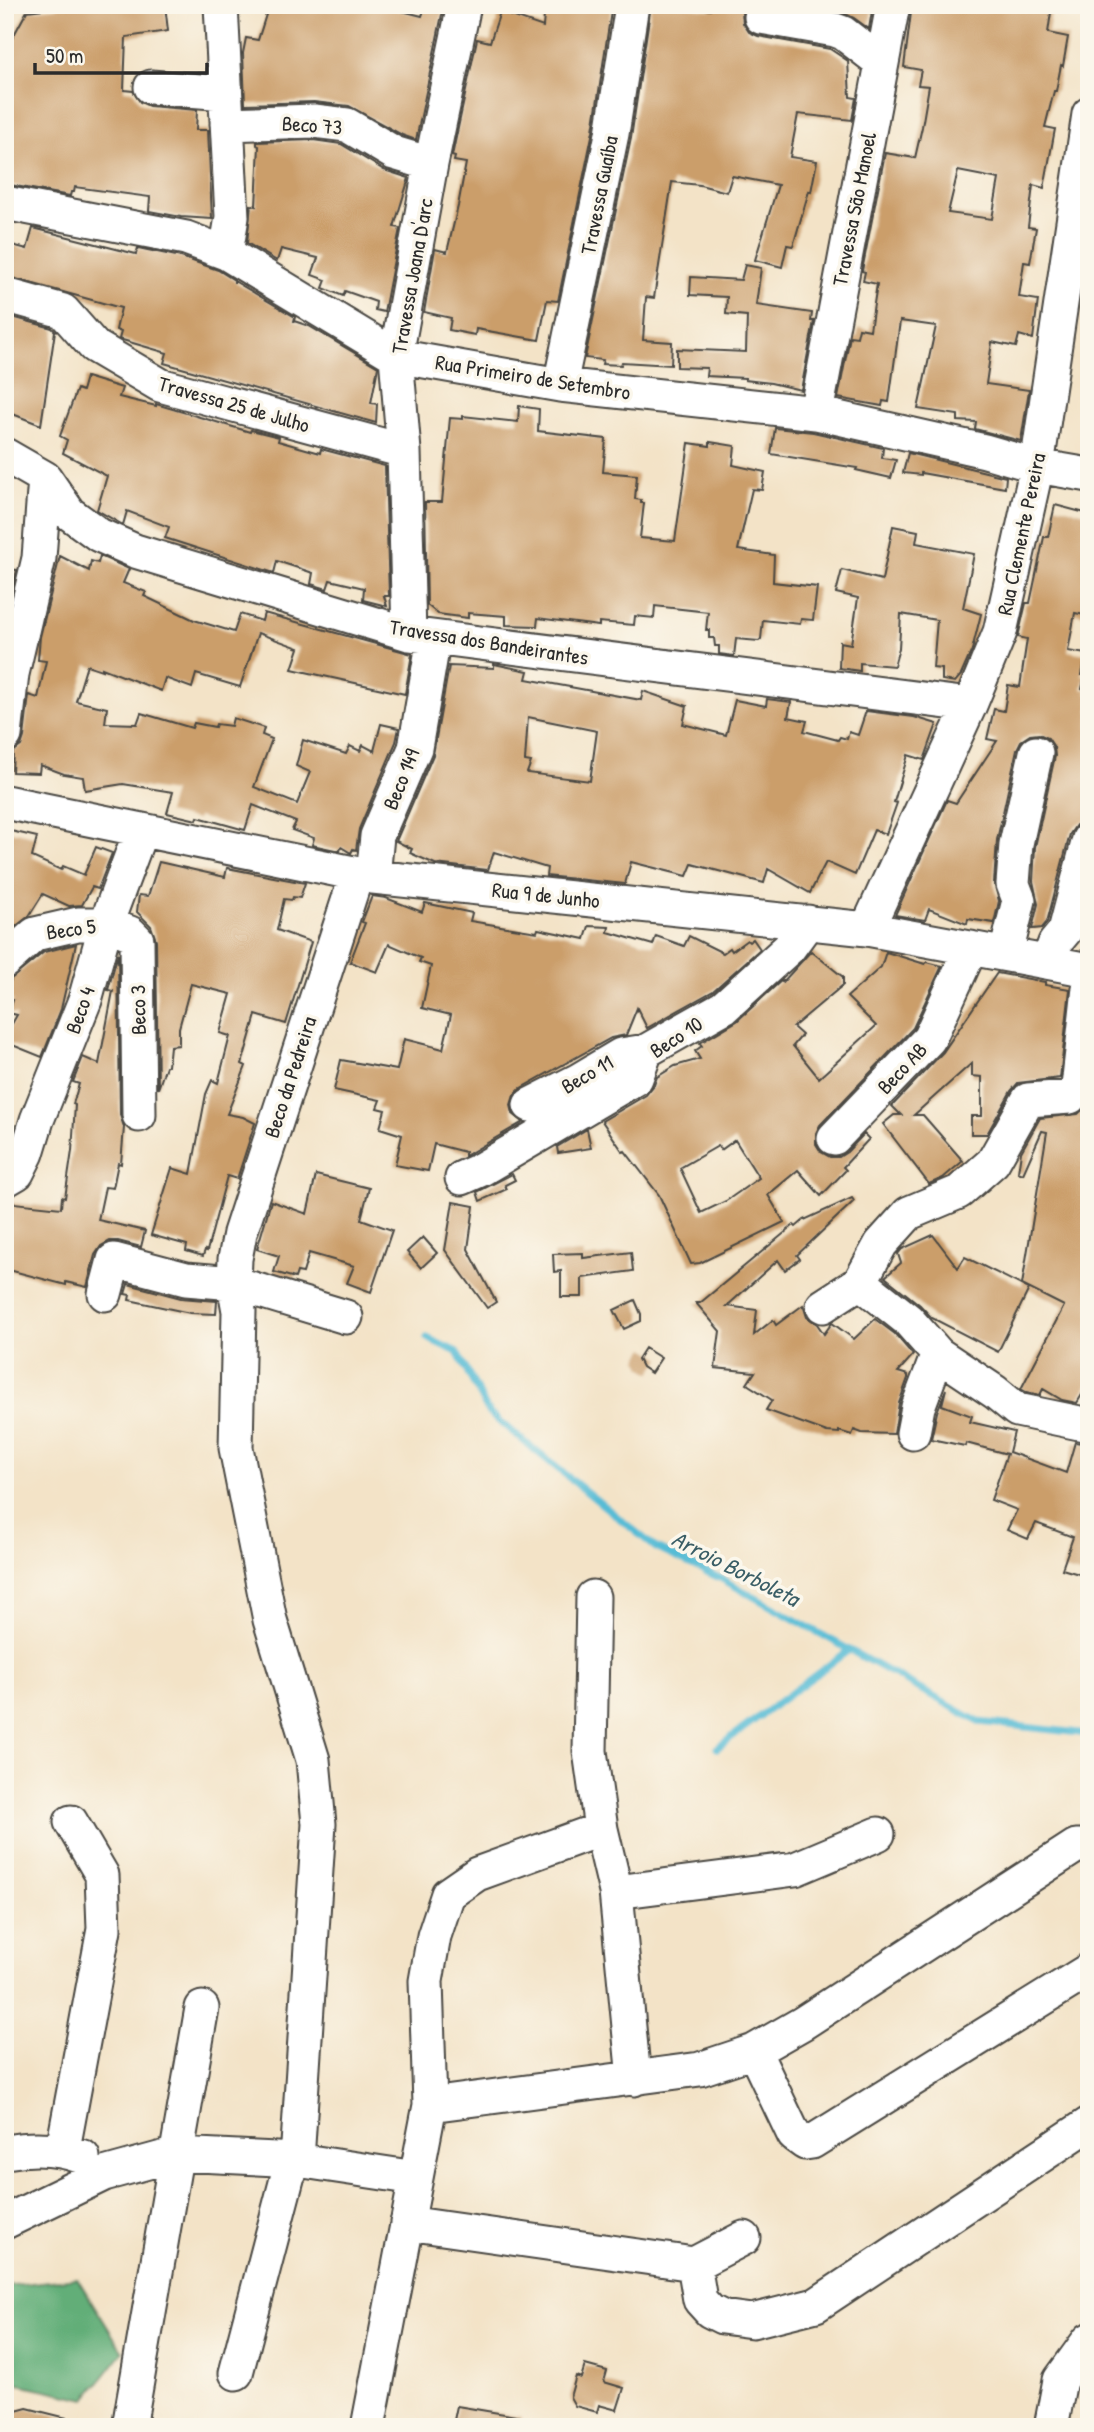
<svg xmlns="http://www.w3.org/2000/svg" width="1094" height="2432" font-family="'Patrick Hand',sans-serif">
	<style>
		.forest { fill: #62ae78; stroke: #466c52; stroke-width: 2 }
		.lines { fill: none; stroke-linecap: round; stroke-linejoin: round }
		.stream { stroke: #57bcd5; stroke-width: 7 }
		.building { fill: #cb9e6b; fill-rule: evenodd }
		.minor-casing { stroke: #494742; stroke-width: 37 }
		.minor { stroke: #fff; stroke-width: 33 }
		.labels { text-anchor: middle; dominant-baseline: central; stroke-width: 7; stroke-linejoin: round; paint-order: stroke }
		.street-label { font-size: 21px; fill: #2b2b2b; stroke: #fbf7ec }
		.water-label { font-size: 23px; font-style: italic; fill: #3a5e66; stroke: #fbf7ec }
	</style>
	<rect width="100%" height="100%" fill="#fbf7ec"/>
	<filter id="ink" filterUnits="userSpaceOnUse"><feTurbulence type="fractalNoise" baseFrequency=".0143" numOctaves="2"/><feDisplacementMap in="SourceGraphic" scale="14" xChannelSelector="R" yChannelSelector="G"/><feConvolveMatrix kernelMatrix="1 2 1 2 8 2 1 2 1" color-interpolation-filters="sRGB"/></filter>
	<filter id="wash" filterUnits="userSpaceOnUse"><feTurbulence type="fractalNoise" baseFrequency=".00686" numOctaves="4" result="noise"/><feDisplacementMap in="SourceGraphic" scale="28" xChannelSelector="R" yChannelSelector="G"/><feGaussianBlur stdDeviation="1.57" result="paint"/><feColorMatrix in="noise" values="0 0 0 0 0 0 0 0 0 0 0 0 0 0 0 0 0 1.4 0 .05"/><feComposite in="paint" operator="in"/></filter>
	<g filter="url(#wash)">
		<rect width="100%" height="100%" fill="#f3e3c7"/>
		<path class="forest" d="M77 2278 123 2352 86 2399 5 2381V2286Z"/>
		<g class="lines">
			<path class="stream" d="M427 1338 457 1352 489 1413 656 1548 720 1578 979 1722 1089 1734
				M717 1748 849 1650"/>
		</g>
		<g id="blocks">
			<path class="building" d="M76 5H165L168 31 126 37 124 90 133 91 140 102 149 106 197 110 196 130H208L212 219 181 217 149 211 150 197 75 187 74 192H71L70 196 5 184V55L8 46 27 11Z
				M269 5H378L422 16 426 5H444L416 140 402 135 349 106 314 102 245 104 243 53 246 38 258 40Z
				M545 5H612L593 131 558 301 547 300 539 340 476 329 475 335 449 330 451 318 424 312 435 249 447 252 458 206 466 163 454 161 455 157 452 156 477 39 490 42 500 12 543 27Z
				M651 5H678L710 10 712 5H746L742 13 743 23 749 32 758 36 830 49 848 61 850 97 856 98 852 120 798 114 790 157 817 161 811 192 809 191 793 246 787 245 782 267 755 260 778 185 732 176 727 192 700 185 672 182 654 298 646 297 643 340 672 342 671 365 622 362 621 365 602 364 603 360 585 358 631 138Z
				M805 5H864L872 11 869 29 854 18 842 12Z
				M912 5H1052L1048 33 1068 37 1063 66 1061 65 1056 91H1054L1045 127 1055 129 1044 188 1033 185 1028 227 1036 228 1030 263 1024 262 1019 297 1038 300 1033 339 1019 335 1016 347 992 342 986 384 1029 390 1021 441 975 429 976 422 958 421V415L918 409 936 326 900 321 889 402 883 401 882 406 838 398 850 336 857 337 859 328 870 330 877 284 863 281 865 272 862 271 885 153 915 158 922 127 929 86 918 85 921 70 904 67ZM958 171 999 179 992 219 948 213Z
				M313 140 341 144 384 170 409 178 394 227 400 228 384 312 375 310 376 302 345 291 343 296 323 288 326 280 312 275 318 258 281 249 277 261 247 243 251 205 256 206 259 146 257 145V142Z
				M33 228 136 254 138 248 181 257 218 270 234 280V283V281L295 317 294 321 309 326 378 367 371 403 377 404 376 423 164 363 167 353 119 339 121 332 116 330 121 308 5 276V243L27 249Z
				M745 265 761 268 756 305 812 313 811 321H814L801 390 771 383 745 380V378L706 376 707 368 677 367V349L746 352 747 316 726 314 727 297 690 295 691 277 741 280Z
				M5 315 52 328 55 331 41 425 5 411Z
				M86 377 122 388 119 397 156 406V404L250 432 251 430 279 437 278 441 320 453 321 449 385 466 389 596H384L387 606 363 600 364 588 330 580 327 589 311 584 313 573 277 561 274 573 165 538 169 527 127 511 123 525 97 510 107 476 63 453 67 440 60 436 77 389 82 391Z
				M519 406 539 409 538 431 606 439 603 472 637 475 635 499 641 500V503H644L640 538 675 541 689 443 710 446V442L735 446 733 465 765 472 762 490 752 489 738 550 774 555 773 582 817 587 813 620 801 619 800 624 763 620 761 639 759 641 736 639 734 656 719 654V646H715L714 638H709V630H706L708 612 655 606 654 618 635 616 634 625 599 622V626L538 618 537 626 506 625V616L468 613V618L438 614 427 605 425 502H442L450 418 463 419V416L518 422Z
				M775 428 813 432 883 448 882 458 896 460 891 478 856 470 857 468 771 454Z
				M908 453 1006 477 1005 488 921 473V475L903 473Z
				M1055 505 1089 514V616L1075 613 1068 651 1086 654 1082 675H1085L1082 689 1087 690 1086 694H1089V820L1076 825 1070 834 1047 922 1042 928 1032 929 1038 904 1033 881 1035 847 1055 756 1054 747 1048 738 1039 734 1030 735 1021 741 1017 749 997 840 994 883 999 901 994 923 968 919 967 924 929 909 925 920 895 915 947 800 956 803 997 741 987 739 994 709 1004 711 1008 685 1020 687 1027 639 1018 637 1026 603H1030L1044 537H1048Z
				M893 526 918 531 916 543 974 554 963 608 981 614 972 650 961 675 955 682 942 680V669L933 668 937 620 901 614 899 648 894 666 860 663V671L839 668 840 642 851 644 858 598 836 593 842 570 882 580Z
				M60 556 89 571 91 561 98 563 100 556 129 569 123 583 146 592 144 596 194 620 234 632 240 614 262 621 264 613 412 654 405 694 292 669 299 648 258 633 240 687 196 674 192 688 165 678 161 691 102 668V670L87 665 76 701 107 708 105 723 137 724 141 713 192 728 194 723 215 727 216 724 231 726 233 718 264 728 262 735 272 739 254 787 297 804 310 772 296 766 303 740 346 754 350 746 360 751 363 745 374 751 381 724 399 728 396 742 359 829 356 850 353 849 351 853 341 847 340 851 312 845 314 838 292 830 296 822 253 805 245 830 198 817 197 820 167 813 173 792 123 784 85 790 83 777 64 774 40 765 39 773 12 772 13 752 21 746 24 737 29 695 38 698 46 661 38 660 40 637Z
				M5 569 17 570 5 618Z
				M494 664 528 671 526 679 641 700 643 691 687 706 683 724 726 735 735 700 766 706 767 699 791 702 788 717 807 721 804 731 838 740 840 737 847 739 849 732 858 735 866 711 914 717 937 724 924 760 908 755 894 802 897 803 886 834 874 830 855 875 826 862 810 893 768 869 764 883 692 864 687 876 631 862 625 884 546 876 547 868 494 852 488 870 435 864 410 853 412 849 396 841 433 755 449 666 494 668ZM528 717 597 731 590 781 527 773 531 762 525 761Z
				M11 831 37 837 32 857 61 870 63 866 84 875 96 847 112 853 98 889 92 887 82 905 69 906 43 894 29 916 5 935V857Z
				M159 862 225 877 227 868 305 883 300 898 293 897 292 900 284 899 277 930 311 942 286 1024 256 1015 242 1064 246 1066 227 1114 243 1117 255 1123 237 1179 227 1176 207 1251 205 1250 203 1256 186 1251 187 1245 151 1235 172 1168 191 1174 206 1094 212 1080 218 1083 230 1036 220 1033 231 994 191 984 179 1028V1045L170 1046 168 1066H166L158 1089 156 940 151 926 137 912 139 895 148 896Z
				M372 896 386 898 422 912 425 903 472 913 470 921 537 932 538 929 585 939 589 926 609 927 608 932 653 945 656 936 684 946 689 936 723 953 730 948 732 951 747 940 749 942 753 939 760 949 713 991 647 1028 637 1008 626 1035 611 1038 521 1088 514 1095 511 1105 513 1114 523 1122 465 1156V1152L434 1144 428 1171 395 1165 402 1135 380 1128 385 1110 377 1108 380 1100 334 1090 341 1060 397 1070 404 1039 443 1049 451 1015 422 1008 431 966 419 962 421 958 389 944 377 972 350 962 365 923 362 922Z
				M76 944 61 1009 42 1057 5 1042V1036L17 1015 9 1013 13 1000 9 999 10 995 7 994 11 979 44 952Z
				M811 951 843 977V985L793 1027 802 1035 793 1046 819 1078 876 1026 847 997 881 967 886 952 925 964 927 962 942 966 913 1028 820 1125 816 1133V1144L821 1152 830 1157H839L847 1152 864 1134 869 1139 843 1167 846 1170 821 1196 798 1170 768 1195 784 1222 700 1263 691 1264 659 1195 625 1151 623 1152 602 1121 646 1095 654 1085 657 1077 675 1066 700 1059 695 1051 702 1046 700 1043 737 1021 782 980 783 982ZM735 1140 759 1178 726 1201 701 1213 680 1168 718 1146 721 1150Z
				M118 953 120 1115 124 1127 121 1164 118 1163 113 1188 105 1187 98 1220 145 1231 141 1247 118 1241H110L101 1246 95 1255 87 1287 66 1282V1285L5 1269V1202L61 1208 62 1197 65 1198 72 1151 75 1105 73 1104 79 1084 73 1082 83 1057 99 1064 113 991 108 990Z
				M997 973 1045 982V985L1070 989 1060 1078 1018 1083 1011 1091 987 1134H971V1116H982V1077L972 1076V1063L914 1115H923L963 1161 943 1178 929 1184 883 1124 894 1115H901L892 1106 943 1052Z
				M1089 1104V1383L1077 1403 1062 1400 1043 1389 1040 1395 1026 1392 1021 1389 1064 1306 1022 1285 1047 1132 1042 1131 1023 1174 1018 1172 1021 1152 1040 1118 1078 1114Z
				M587 1129 591 1148 558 1153 557 1147Z
				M512 1174 515 1180 505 1185 507 1189 480 1201 477 1192Z
				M316 1175 369 1188 361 1219 392 1230 371 1292 347 1283 354 1266 309 1253 303 1273 297 1272 295 1278 274 1272 279 1256 257 1249 271 1201 307 1214Z
				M852 1198 854 1201 797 1255 800 1259 785 1270 778 1260 727 1306 757 1310 754 1335 773 1320 776 1325 803 1305 807 1317 817 1324 824 1334 832 1323 854 1339 875 1319 895 1334 913 1355 898 1372 908 1375V1378L899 1403 894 1434 862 1433 854 1430 852 1435 839 1431V1433L827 1432 766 1410 772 1400 747 1384 755 1372 715 1368 720 1331 696 1303H700L794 1225 796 1227 804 1220Z
				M453 1202 474 1206 468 1249 496 1302 487 1308 445 1250Z
				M933 1235 958 1268 965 1257 1029 1289 998 1352 932 1318 920 1305 885 1277 901 1263 898 1254 902 1249Z
				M423 1237 437 1253 421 1268 407 1252Z
				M631 1252 633 1271 582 1278V1297H561V1271L554 1272 553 1254 583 1253V1258Z
				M128 1284 181 1298 217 1301 216 1314 190 1313 129 1300 130 1295 125 1294Z
				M635 1300 641 1314V1321L624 1329 614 1310Z
				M645 1348 661 1358 651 1373 642 1367 638 1359Z
				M946 1389 942 1405 972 1416 970 1422 1014 1432 1009 1452 1066 1473 1075 1442 1089 1444V1577L1062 1569 1073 1537 1036 1523 1028 1539 1007 1530 1017 1510 991 1500 1007 1454 966 1443 965 1446 931 1439 937 1412Z
				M585 2365 607 2371 604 2382 624 2388 617 2410 599 2405 597 2412 575 2406 570 2397 576 2376 581 2378Z
				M457 2406 522 2417 521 2427H462L453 2425Z
				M27 2408 75 2420 74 2427H5V2414Z"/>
		</g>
	</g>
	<g filter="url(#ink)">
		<use href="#blocks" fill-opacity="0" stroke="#494742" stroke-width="2"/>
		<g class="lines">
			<defs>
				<path id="minor" d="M221 5 232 217 226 253
					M761 17 835 30 843 33 882 63
					M151 87 225 93
					M227 124 314 121 347 125 394 153 431 164
					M5 203 186 238 226 253 396 356 560 385 816 413 985 451 1037 466 1089 475
					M5 295 63 311 94 346 160 385 404 451
					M560 385 612 134 632 5
					M816 413 893 5
					M5 455 45 478 69 513 99 535 135 551 409 634 970 705
					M409 634 404 451 396 356 431 164 464 5
					M5 735 12 674 39 558 45 478
					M5 802 373 877 867 929 1089 970
					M357 874 240 1233 235 1259 234 1283 239 1311 236 1448 270 1620 313 1760 319 1824 297 2160 416 2178 368 2427
					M373 877 377 836 415 748 434 638
					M867 929 970 705 1000 632 1037 466 1089 114
					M1006 954 1019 900 1013 884 1016 844 1036 753
					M5 961 35 934 78 924H106L130 933 137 940 139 1115
					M1048 962 1055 943 1065 931 1089 839
					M530 1105 579 1080 621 1055 646 1051
					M834 1138 929 1039 971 948
					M462 1178 480 1170 636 1078 646 1051 724 1007 789 948 808 922
					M5 1180 17 1173 27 1153 37 1120 85 1000 106 924 141 830
					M860 1282 881 1244 909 1213 959 1192 993 1162 1028 1100 1070 1097 1078 1087 1089 988
					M105 1294 114 1260 186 1279 234 1283 346 1317
					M823 1306 860 1282 908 1320 938 1354 995 1392 1017 1410 1089 1425
					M913 1433 918 1407 938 1354
					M593 1597 590 1751 601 1829 616 1892 634 2079
					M616 1892 795 1869 878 1834
					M754 2051 794 2135 805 2143 812 2142 1089 1970
					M430 2105 700 2069 754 2051 803 2023 1076 1846H1089
					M63 2149 104 1929 102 1875 71 1822
					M5 2152C32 2147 57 2147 83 2157
					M416 2178 430 2105 426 1981 434 1936 448 1894 477 1874 601 1829
					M5 2222 104 2174 177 2154 297 2160 288 2175 236 2373
					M407 2223 694 2264 744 2238
					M694 2264 700 2300 710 2311 722 2317 752 2321 816 2305 1089 2124
					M129 2427 202 2008
					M1051 2427 1060 2380 1089 2340"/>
			</defs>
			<use href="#minor" class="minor-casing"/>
			<use href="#minor" class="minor"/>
		</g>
	</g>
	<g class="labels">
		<g class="street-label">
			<text transform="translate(312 125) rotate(4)">Beco 73</text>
			<text transform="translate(599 195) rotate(-79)">Travessa Guaíba</text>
			<text transform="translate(854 209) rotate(-79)">Travessa São Manoel</text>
			<text transform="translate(412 276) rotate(-80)">Travessa Joana D'arc</text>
			<text transform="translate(533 377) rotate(9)">Rua Primeiro de Setembro</text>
			<text transform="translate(234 404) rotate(16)">Travessa 25 de Julho</text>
			<text transform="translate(1021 534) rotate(-78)">Rua Clemente Pereira</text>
			<text transform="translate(489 642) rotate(9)">Travessa dos Bandeirantes</text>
			<text transform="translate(401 779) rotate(-68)">Beco 149</text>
			<text transform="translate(546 895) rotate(6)">Rua 9 de Junho</text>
			<text transform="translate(71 929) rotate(-8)">Beco 5</text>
			<text transform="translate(80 1010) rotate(-70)">Beco 4</text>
			<text transform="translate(138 1010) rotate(-91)">Beco 3</text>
			<text transform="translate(676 1037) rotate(-33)">Beco 10</text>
			<text transform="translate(902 1068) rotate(-47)">Beco AB</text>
			<text transform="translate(587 1074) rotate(-30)">Beco 11</text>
			<text transform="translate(290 1077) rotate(-72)">Beco da Pedreira</text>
		</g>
		<g class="water-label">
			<text transform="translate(736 1568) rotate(27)">Arroio Borboleta</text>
		</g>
	</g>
	<rect width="1094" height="2432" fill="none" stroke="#fbf7ec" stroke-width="28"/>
	<path d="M35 63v10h172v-10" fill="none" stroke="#2b2b2b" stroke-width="3.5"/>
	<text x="46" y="63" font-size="21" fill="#2b2b2b" stroke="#fbf7ec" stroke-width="5" paint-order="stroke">50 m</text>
</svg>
